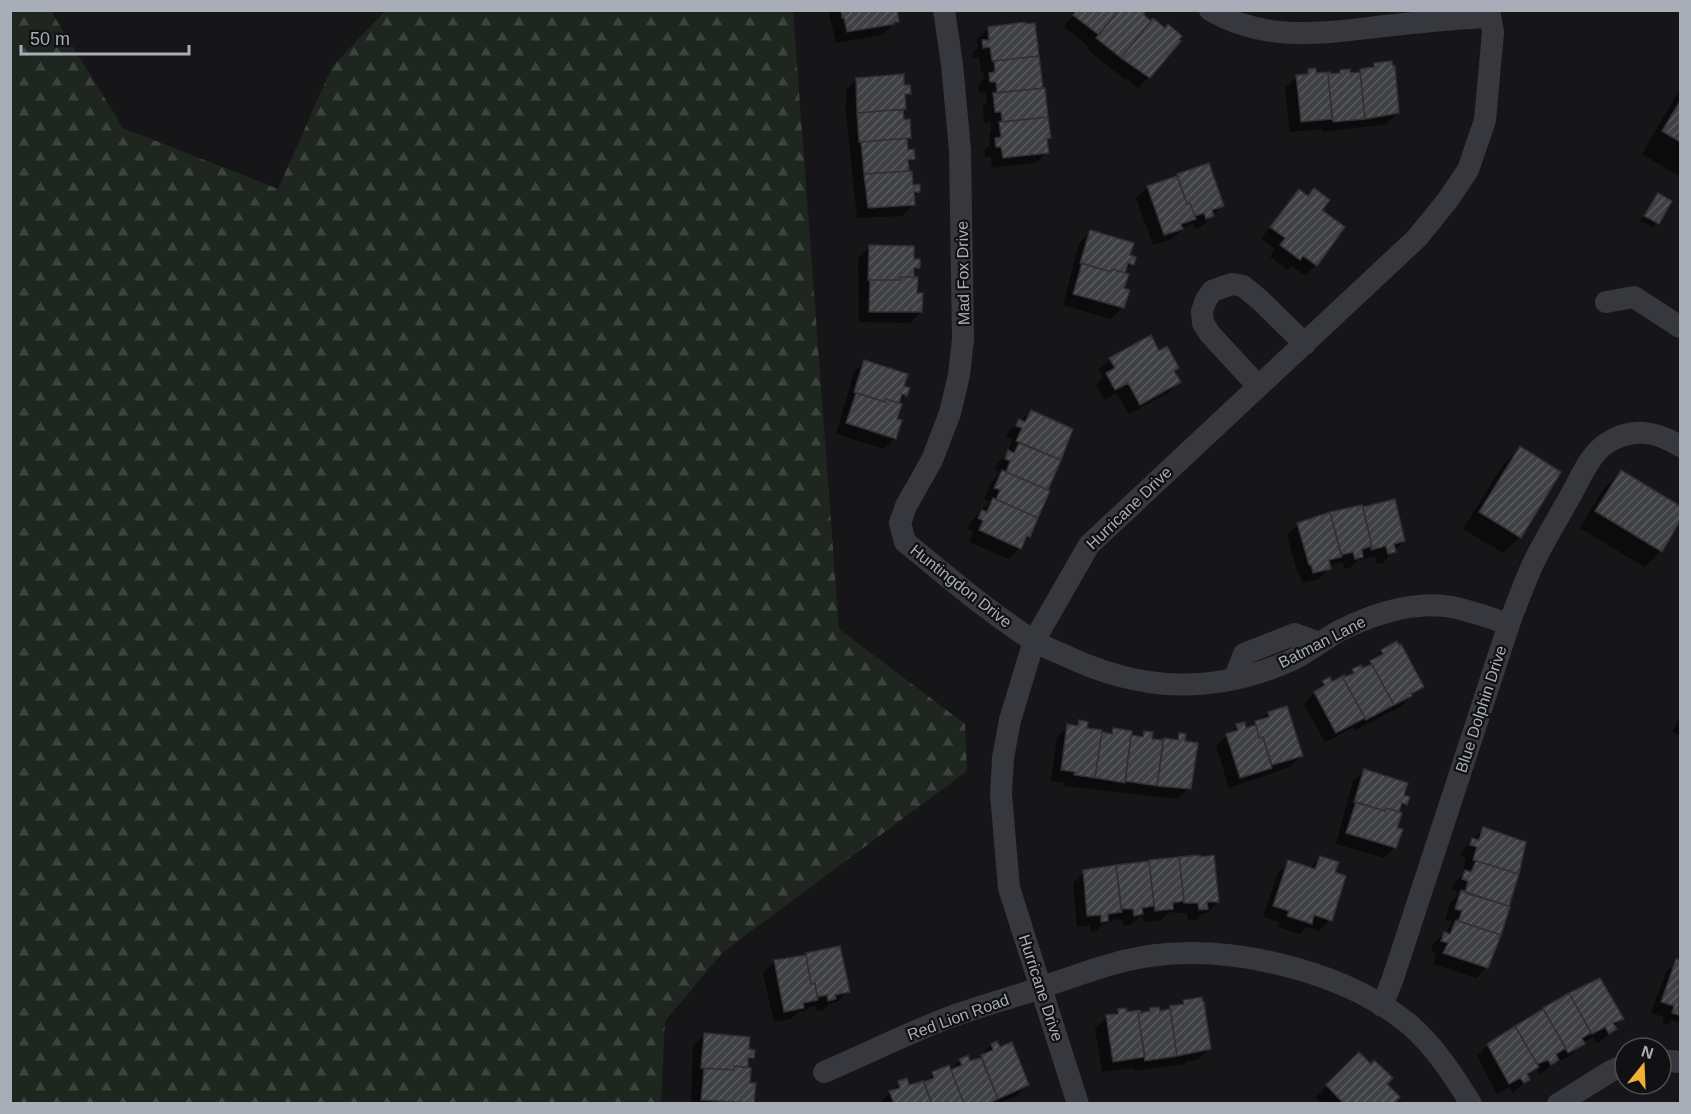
<svg xmlns="http://www.w3.org/2000/svg" width="1691" height="1114" font-family="Helvetica,sans-serif">
	<style>
		.forest { fill: url(#forest-firs) }
		.shadow { fill: #0007 }
		.building { fill: url(#building-hatch); stroke: #303034; stroke-width: 1.5 }
		.lines { fill: none; stroke-linecap: round; stroke-linejoin: round }
		.minor { stroke: #37383d; stroke-width: 22 }
		.labels { text-anchor: middle; dominant-baseline: central; stroke-width: 4.5; stroke-linejoin: round; paint-order: stroke }
		.street-label { font-size: 16px; fill: #a8adb8; stroke: #111113 }
	</style>
	<defs>
		<pattern id="forest-firs" width="22" height="20" patternUnits="userSpaceOnUse" patternTransform="scale(1.5)"><rect width="22" height="20" fill="#1e261f"/><path d="M5 1l3.5 6h-7zM16 11l3.5 6h-7z" fill="#3c433d"/></pattern>
		<pattern id="building-hatch" width="6" height="6" patternUnits="userSpaceOnUse" patternTransform="scale(1.5)"><rect width="6" height="6" fill="#404145"/><path d="M-1 1l2-2M0 6l6-6M5 7l2-2" fill="none" stroke="#595a5e"/></pattern>
	</defs>
	<rect width="100%" height="100%" fill="#161618"/>
	<path class="forest" d="M10 11H51L123 128 278 189 332 67 385 11H793L839 629 965 724 967 771 723 952 665 1021 661 1103H11Z"/>
	<path class="shadow" d="M828 10H895L897 21 882 35 836 43Z
		M1077 10H1143L1141 15 1151 23 1149 77 1138 88 1127 79 1125 80 1087 49 1089 47 1064 27Z
		M1033 24 1047 117 1049 138 1046 141 1047 152 1036 163 992 168 991 157H985L984 150 990 145 989 135 991 132 990 122 984 123 983 106 987 102 986 92 979 93 978 85 984 79 983 71 981 72 979 57 973 58 972 53 978 47 977 39 988 28Z
		M1374 64 1398 113 1387 124 1322 132V129L1290 132 1285 88 1296 77 1303 76 1308 71 1315 75 1329 73V76L1336 75 1340 71 1349 74H1356L1360 70 1369 69Z
		M857 79 903 87 909 93 904 99 905 109 902 111 903 121 910 138 906 142 907 152 913 158 907 165 908 173 912 186 919 191 913 197V205L902 216 857 218 845 104 847 102 846 90Z
		M1680 89V177L1642 154Z
		M1208 165 1222 206 1201 227 1195 229 1193 223 1188 225 1170 240 1153 245 1136 198 1147 187Z
		M1314 190 1320 211 1316 265 1305 276 1292 266 1288 270 1270 257 1275 249 1261 239 1288 202 1299 191 1307 197Z
		M1658 195 1670 202 1653 228 1640 221Z
		M1090 232 1128 256 1132 264 1123 273 1122 289 1128 291 1122 308 1111 319 1063 305 1079 243Z
		M869 247 913 261 919 267 913 273 921 312 910 323 859 322 858 258Z
		M1159 353 1179 382 1168 393 1129 414 1116 393 1104 400 1096 385 1103 378 1099 370 1110 359Z
		M865 361 902 387 906 395 897 404 895 438 884 449 836 434 854 372Z
		M1031 411 1071 430 1029 537 1009 559 969 542 973 532 968 529 971 522 990 501 984 499 991 483 1000 472 995 470 998 463 1008 453 1012 439 1006 437 1008 432Z
		M1520 448V537L1503 553 1463 529 1503 465Z
		M1621 472 1680 508V518L1661 551 1644 567 1580 528 1604 488Z
		M1394 501 1404 541 1383 563 1377 564 1375 556 1360 560V558L1351 567 1344 569 1343 562 1333 564 1319 579 1302 583 1300 575H1298L1287 535 1298 524 1331 513Z
		M1396 643 1422 686 1400 707 1355 730 1353 727 1325 743 1304 704 1323 682 1331 684 1345 679 1353 671 1363 670 1381 651Z
		M1268 713 1301 756 1290 767 1229 788 1216 746 1237 726 1246 729 1250 728Z
		M1680 718V736L1672 731Z
		M1080 722 1086 729 1108 735 1113 730 1130 737 1139 738 1144 733 1150 740 1162 742 1164 739 1173 741 1179 735 1184 742 1189 788 1178 799 1064 786 1065 783 1051 781 1057 737 1068 726 1075 727Z
		M1364 771 1402 796 1406 804 1397 813 1395 847 1384 858 1336 844 1353 781Z
		M1483 829 1525 843 1500 934 1487 967 1476 978 1433 964 1436 953 1431 951 1433 944 1444 933 1446 934 1452 921 1445 920 1450 903 1457 896 1458 892 1452 890 1454 883 1465 872 1463 871 1466 858 1460 856 1462 851Z
		M1320 858 1333 873 1330 920 1319 931 1306 927 1300 934 1277 927 1279 922 1263 917 1278 873 1289 862 1309 869Z
		M1150 861 1218 902 1207 913H1203L1196 920H1188L1187 913H1173V912H1169L1161 920 1144 922 1143 916 1139 917 1131 925 1123 926V920L1113 919 1109 923 1103 924 1096 931 1091 932 1090 925 1077 927 1073 883 1084 872 1148 863Z
		M838 948 848 991 837 1002 829 1004 824 1010 817 1011 816 1006 809 1007 805 1011 798 1012 791 1019 774 1022 763 973 774 962Z
		M1677 961H1680V1022L1672 1020 1667 1025 1662 1024 1664 1017 1651 1013 1666 972Z
		M1586 985 1622 1018 1614 1027 1615 1029 1597 1044 1594 1037 1583 1042 1572 1054 1557 1063 1556 1061 1540 1075 1537 1070H1534L1527 1077 1528 1080 1513 1093 1509 1087 1497 1094 1477 1056 1488 1045 1543 1009Z
		M1184 1001 1209 1049 1198 1060 1187 1061 1184 1064 1135 1071 1134 1068 1102 1072 1095 1028 1107 1017 1112 1016 1118 1010 1126 1014H1146L1150 1010 1159 1013 1166 1011 1170 1008 1179 1006Z
		M704 1035 753 1058 746 1064V1069L751 1104H691L693 1046Z
		M991 1045 1027 1085 1016 1096 998 1104H879L899 1083 908 1087 924 1083 933 1074 950 1070 960 1060 969 1063 976 1061Z
		M1359 1054 1385 1084 1391 1104H1322L1316 1097Z"/>
	<path class="building" d="M841 10H897L899 22H894V24L847 32 844 18H842Z
		M1077 10H1119L1099 35 1073 15Z
		M1119 10H1145L1144 15 1151 21 1121 58 1096 38Z
		M1153 18 1165 28 1168 24 1182 36 1179 40 1181 41 1150 78 1121 58Z
		M1025 22V24L1035 23 1039 56 992 61 990 47 983 48 982 40H989L988 27Z
		M1039 56 1043 88 997 93 996 82H990L989 73 995 72 994 61Z
		M1392 61 1393 66H1395L1399 113 1365 119 1360 69 1374 67V63Z
		M1316 68V73L1330 72 1331 74H1328L1332 119 1301 122 1296 75 1308 74V69Z
		M1350 69V73L1360 72 1365 119 1333 122 1328 74 1340 73V70Z
		M904 74V85H910L911 94H905L906 109 857 113 856 78Z
		M1043 88H1045L1048 117 1002 122 1001 112H995L993 93Z
		M1680 101V142L1662 131Z
		M903 109 904 120 910 119 911 138 859 142 857 113Z
		M1048 117 1051 138 1047 139 1049 153 1003 158 1001 147H996L995 138 1001 137 999 122Z
		M907 138 908 150 914 149 915 159 908 160 909 171 864 174 861 142Z
		M1209 163 1224 206 1212 210 1214 216 1206 219 1204 213 1195 216 1190 203 1187 204 1177 174Z
		M912 171 913 185 920 184V192H914L915 205 868 208 864 174Z
		M1177 176 1187 204 1190 203 1196 219 1181 224 1183 229 1164 235 1147 186Z
		M1314 188 1330 200 1322 210 1345 227 1317 266 1303 256 1300 260 1280 245 1285 238 1270 227 1299 189 1308 196Z
		M1658 193 1672 201 1659 224 1644 216Z
		M1090 230 1134 243 1130 255 1136 257 1134 265 1128 263 1125 273 1112 269 1111 272 1080 263Z
		M869 245 914 246V259H920V268H914V277H900V280H868Z
		M1082 263 1111 272 1112 269 1129 274 1124 288 1130 290 1124 308 1073 294Z
		M900 277H918L917 293H923L922 312H869L870 280H900Z
		M1151 335 1159 351 1167 346 1179 368 1174 371 1181 382 1140 405 1128 383 1115 390 1106 373 1115 368 1109 358Z
		M864 360 908 374 904 386 910 388 907 396 902 394 899 403 886 399 885 402 854 392Z
		M856 393 885 402 886 399 902 404 897 419 902 420 896 439 846 423Z
		M1031 410 1073 429 1061 460 1016 441 1022 428 1016 426 1019 419 1025 422Z
		M1019 443 1061 460 1048 490 1006 472 1010 461 1005 459 1008 450 1014 453Z
		M1520 446 1561 472 1521 538 1479 512Z
		M1002 470 1050 491 1038 518 996 499 1000 490 994 488Z
		M1621 470 1680 506V521L1662 552 1595 511Z
		M993 498 1038 518 1030 537 1027 536 1021 549 979 530 983 521 978 518 982 510 987 512Z
		M1395 499 1405 541 1394 544 1396 552 1388 554 1386 546 1371 550 1372 546 1363 507Z
		M1362 505 1372 546 1362 549 1363 557 1355 559 1353 552 1341 555 1330 512Z
		M1330 512 1342 557 1329 560 1331 569 1313 573 1311 565H1309L1297 523Z
		M1397 641 1399 645 1401 644 1424 687 1411 694 1412 696 1394 705 1370 661 1383 654 1381 650Z
		M1372 664 1394 705 1366 720 1343 678 1354 673 1352 669 1361 665 1363 668Z
		M1344 675 1346 677 1343 678 1365 718 1336 733 1314 692 1325 685 1322 681 1330 677 1332 682Z
		M1287 706 1303 756 1272 765 1263 737 1259 738 1255 721 1269 717 1268 712Z
		M1079 720 1088 722 1087 728 1102 730 1095 778 1074 775 1075 772 1061 770 1067 724 1078 726Z
		M1245 722 1246 728 1256 725 1259 738 1263 737 1272 768 1240 778 1226 734 1238 730 1236 724Z
		M1113 728 1132 731 1125 783 1095 778 1102 732 1112 734Z
		M1144 731 1153 732 1152 739 1163 740 1157 786 1125 781 1131 735 1143 737Z
		M1179 733 1186 734 1185 741 1198 743 1191 789 1157 786 1164 738 1178 740Z
		M1364 769 1408 783 1404 795 1410 797 1407 805 1402 803 1399 812 1386 808 1385 811 1354 802Z
		M1356 802 1385 811 1386 808 1402 813 1397 828 1403 829 1396 848 1346 833Z
		M1483 827 1526 842 1519 874 1473 860 1477 847 1470 845 1472 838 1479 840Z
		M1200 855V857L1214 855 1219 902H1207L1208 909 1199 910 1198 903H1184L1179 857Z
		M1320 856 1339 862 1335 872 1346 876 1332 921 1314 915 1312 924 1287 916 1289 911 1273 906 1288 860 1315 869Z
		M1179 857 1184 901 1173 903V909L1155 911 1149 860Z
		M1149 861 1154 906 1142 908 1143 914 1134 916 1133 909H1121L1116 865Z
		M1476 861 1519 874 1509 906 1465 893 1468 881 1462 879 1465 870 1471 872Z
		M1116 865 1122 912 1108 914V921L1101 922V915L1087 916 1083 870Z
		M1461 890 1510 907 1501 935 1458 921 1462 911 1455 909Z
		M1456 920 1501 935 1488 968 1443 953 1448 943 1441 941 1444 932 1450 934Z
		M840 946 850 992 835 995 836 999 828 1001 827 995 817 997 815 983 811 984 806 953Z
		M806 955 811 984 815 983 818 1000 803 1003 804 1008 784 1012 774 960Z
		M1676 959 1680 960 1679 1015 1672 1013 1674 1006 1661 1002Z
		M1600 978 1624 1019 1613 1023 1617 1029 1609 1034 1605 1027 1592 1034 1569 993Z
		M1569 993 1591 1033 1582 1038 1585 1044 1568 1053 1543 1008Z
		M1202 997 1203 1002H1204L1211 1049 1177 1056 1170 1006 1184 1004 1183 1000Z
		M1159 1007 1160 1011 1170 1009 1177 1056 1145 1061 1138 1013 1150 1011V1008Z
		M1126 1008 1127 1012 1140 1010 1141 1013H1138L1145 1057 1113 1062 1106 1015 1118 1014V1009Z
		M1543 1009 1566 1048 1556 1054 1559 1060 1551 1065 1548 1060 1537 1064 1515 1026Z
		M1515 1026 1539 1067 1527 1074 1530 1080 1524 1083 1520 1078 1509 1084 1487 1044Z
		M704 1033 750 1037 749 1049 755 1050 754 1058H748V1067L734 1066V1070L701 1068Z
		M997 1041 1000 1047 1012 1042 1029 1085 998 1099 981 1055 993 1050 991 1044Z
		M1359 1052 1371 1064 1374 1060 1393 1078 1387 1084 1400 1097 1393 1104H1344L1326 1085Z
		M968 1055 970 1061 981 1058 998 1099 988 1104H964L951 1070 962 1065 959 1059Z
		M949 1065 964 1104H932L924 1082 934 1078 932 1072Z
		M734 1066 751 1068 750 1083H756L754 1103 701 1100 704 1068 734 1070Z
		M907 1078 909 1085 923 1081 932 1104H894L889 1091 900 1088 898 1081Z"/>
	<g class="lines">
		<path class="minor" d="M944 10 952 64 960 150 963 339 959 375 950 413 932 460 906 506 900 523 905 542C946 575 987 611 1031 639 1041 646 1053 650 1064 655 1141 692 1213 695 1292 660 1308 652 1323 640 1339 631 1373 614 1413 600 1452 607 1471 611 1490 618 1509 624
			M1210 10C1267 43 1324 33 1385 26 1420 22 1455 18 1490 17
			M1606 302 1634 297 1680 327
			M1258 386 1210 334 1203 323 1202 311 1206 300 1212 291 1232 284 1243 286 1260 300 1305 344
			M1234 679 1244 654 1295 634 1320 643
			M1382 1006 1393 978 1509 624C1516 605 1523 587 1531 568 1543 542 1559 517 1573 491 1582 475 1591 453 1607 443 1632 427 1656 431 1680 446
			M1661 1060 1680 1062
			M824 1072C864 1055 904 1035 945 1019 976 1007 1008 999 1040 988 1081 974 1123 957 1167 954 1245 948 1349 974 1410 1025 1435 1047 1454 1076 1471 1104
			M1078 1104 1009 888 1001 794 1003 758 1010 720 1034 641 1089 545 1417 238 1447 201 1468 170 1485 120 1493 32 1489 10
			M1558 1104 1611 1071 1625 1065"/>
	</g>
	<g class="labels">
		<g class="street-label">
			<text transform="translate(963 273) rotate(-91)">Mad Fox Drive</text>
			<text transform="translate(1129 508) rotate(-44)">Hurricane Drive</text>
			<text transform="translate(961 586) rotate(38)">Huntingdon Drive</text>
			<text transform="translate(1322 642) rotate(-27)">Batman Lane</text>
			<text transform="translate(1481 709) rotate(-72)">Blue Dolphin Drive</text>
			<text transform="translate(1041 988) rotate(72)">Hurricane Drive</text>
			<text transform="translate(958 1017) rotate(-20)">Red Lion Road</text>
		</g>
	</g>
	<rect width="1691" height="1114" fill="none" stroke="#a8adb8" stroke-width="24"/>
	<g transform="translate(1643 1066) rotate(18)"><circle r="28" fill="#111113" stroke="#4d4f55" stroke-width="1.5"/>
	<path d="M0-4.5L10 22L0 15L-10 22Z" fill="#f2b134"/>
	<text y="-9" font-size="16" font-weight="bold" text-anchor="middle" fill="#a8adb8">N</text>
	</g>
	<path d="M21 45v9h168v-9" fill="none" stroke="#a8adb8" stroke-width="3"/>
	<text x="30" y="45" font-size="18" fill="#a8adb8" stroke="#111113" stroke-width="4.5" paint-order="stroke">50 m</text>
</svg>
